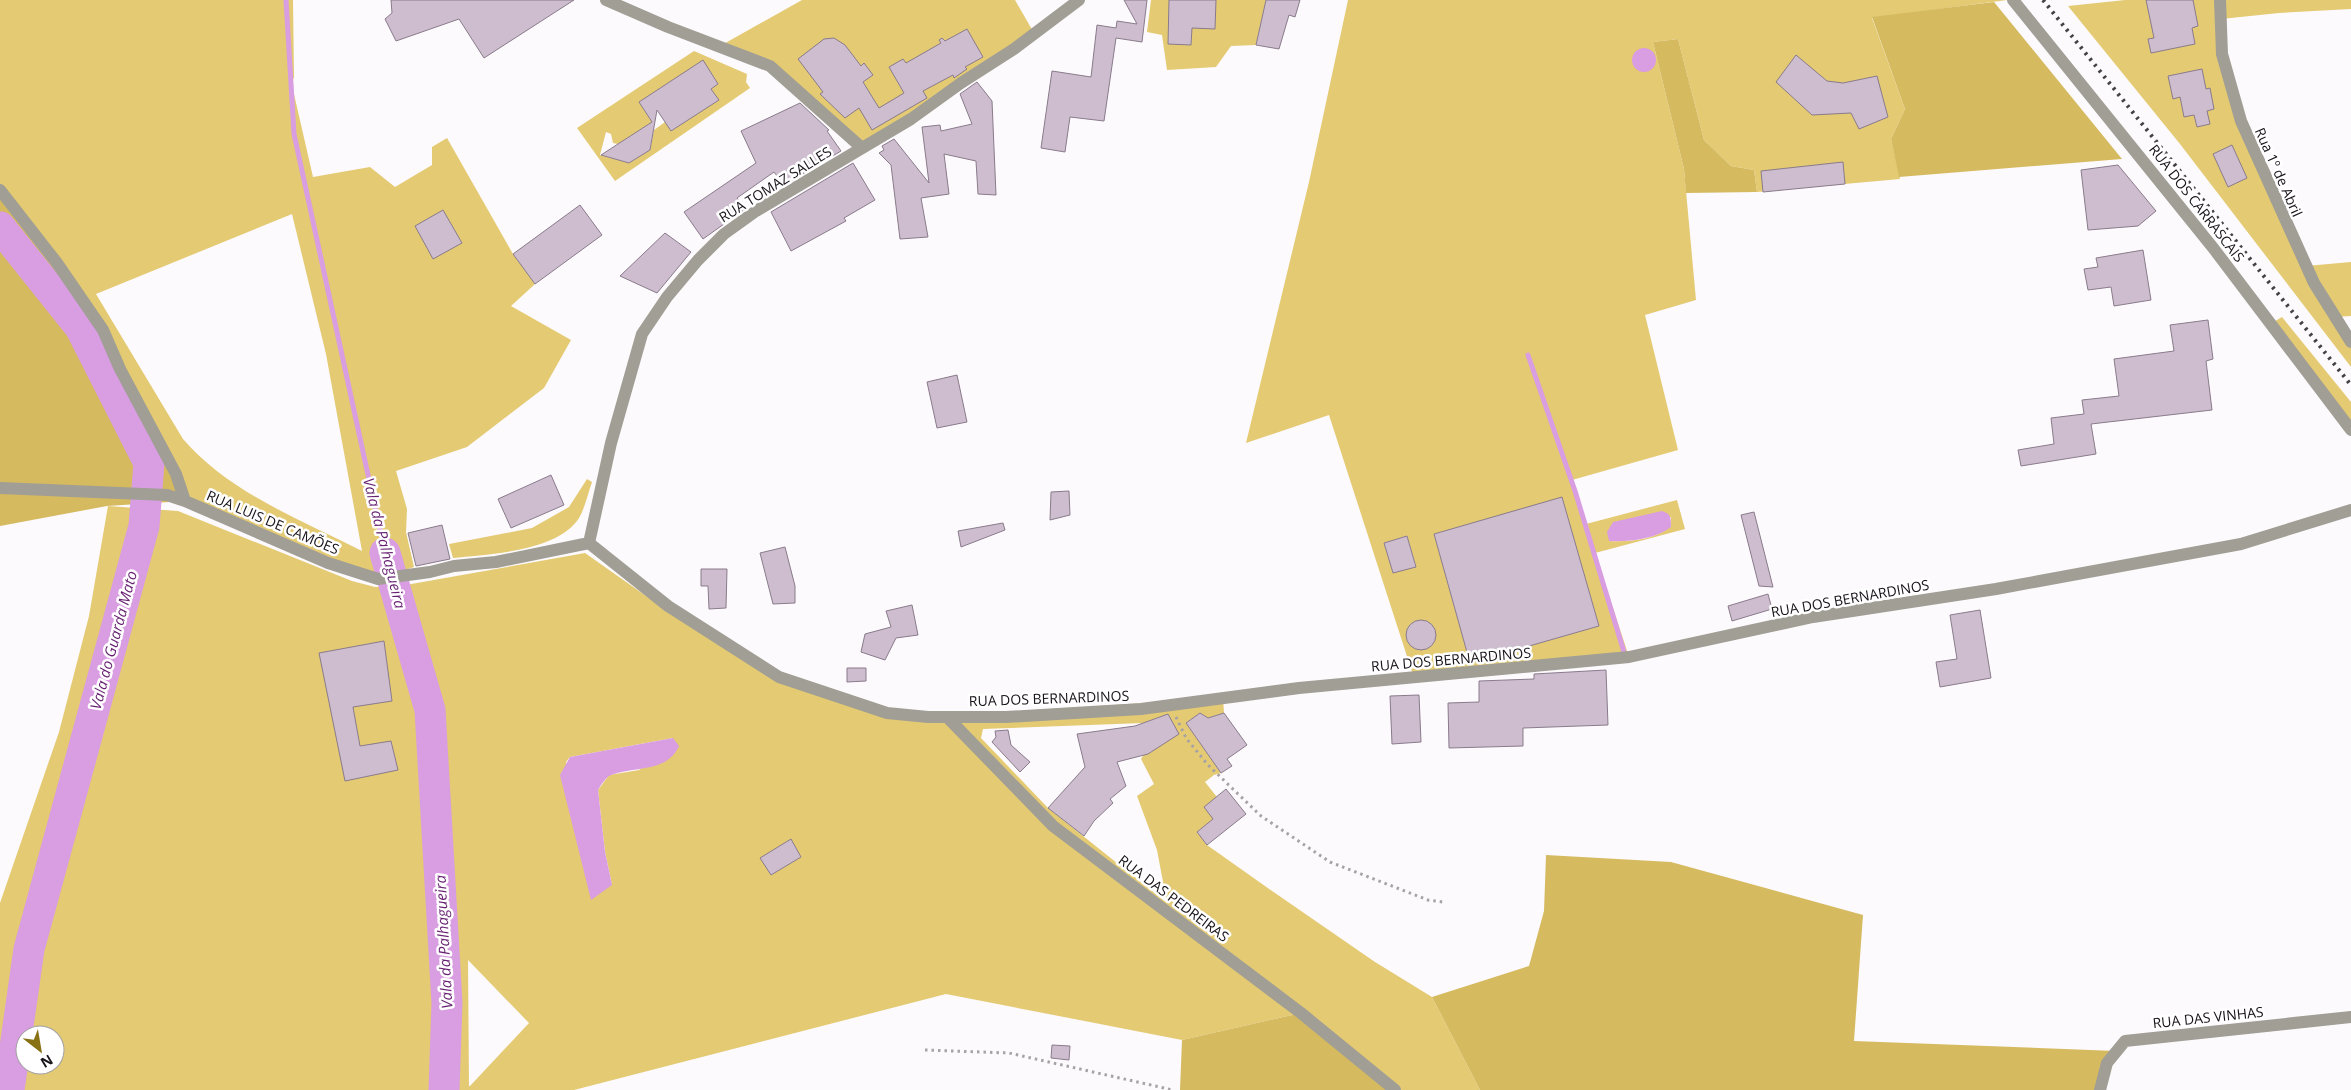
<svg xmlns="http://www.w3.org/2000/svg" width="2351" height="1090" font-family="'Open Sans',sans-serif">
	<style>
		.green { fill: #e4ca73; fill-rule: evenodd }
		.forest { fill: #d5ba60 }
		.water { fill: #d99de2 }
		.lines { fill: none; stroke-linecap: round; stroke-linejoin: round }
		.stream { stroke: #d99de2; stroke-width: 5 }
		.river { stroke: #d99de2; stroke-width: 31 }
		.building { fill: #cdbdcf; stroke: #897b8b }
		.path { stroke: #a6a2a6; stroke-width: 3; stroke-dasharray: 2.5 4; stroke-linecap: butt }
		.minor { stroke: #a09e95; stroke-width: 12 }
		.rail { stroke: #454146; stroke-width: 4; stroke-dasharray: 2.5 5; stroke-linecap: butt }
		.labels { text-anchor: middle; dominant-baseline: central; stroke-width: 5; stroke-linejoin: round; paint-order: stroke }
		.street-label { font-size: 14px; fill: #181319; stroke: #fff }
		.water-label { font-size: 15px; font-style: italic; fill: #661f71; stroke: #fff }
	</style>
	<rect width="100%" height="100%" fill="#fdfafd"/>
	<path class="green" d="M0 0H293L294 78 291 81 313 177 370 167 395 187 432 165V147L447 138 513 254 535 284 511 306 571 340 544 388 506 417 467 447 396 471 407 509 406 532 414 567 378 579 185 501 0 190ZM292 214 326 354 362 551C299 519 230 493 183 439L96 294Z
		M802 0H1015L1034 33 862 148 780 72 720 46Z
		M1151 0H1266L1256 45 1231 46 1216 67 1167 70 1162 35 1147 32Z
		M1348 0H2007L1872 18 1905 109 1891 139 1900 179 1757 192 1754 170 1731 166 1704 140 1678 39 1653 42 1684 169 1696 300 1645 315 1678 450 1572 480 1586 524 1677 500 1685 529 1595 553 1629 657 1414 678 1329 415 1246 443 1309 182ZM1562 498 1599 626 1470 663 1434 534ZM1671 517V526C1655 540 1630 542 1609 541ZM1407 536 1416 566 1393 573 1384 543Z
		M2125 0H2351V9L2279 13 2221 19 2241 121 2306 266 2351 262V316L2336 317 2351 342V367L2180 144 2068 6Z
		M694 51 747 74 746 82 750 88 615 181 577 128ZM703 61 718 84 711 89 718 100 671 131 665 122 654 130 650 150 629 163 600 155 606 132 611 134 613 143 618 144 652 122 639 102Z
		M2282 317 2351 402V430L2272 323Z
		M587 479 592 482C588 493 585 508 579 518 557 552 489 554 453 558L449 544 532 528 569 507Z
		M108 506 178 511 352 581 375 587 400 586 585 553 666 610 779 677 887 713 928 717 1223 698 1224 713 1208 718 1200 713 1186 723 1221 773 1214 775 1205 782 1217 797 1213 819 1197 832 1207 845 1275 893 1375 962 1432 997 1480 1090H1395L1301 1013 1182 1040 946 994 574 1090H0V903L59 732 89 616ZM1168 714 1178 734 1147 749 1141 759 1154 784 1137 796 1157 850 1167 903 1048 808 981 738 983 729 1143 723ZM673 738 639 770 609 775 598 790 605 852 612 885 566 762 570 757ZM791 840 801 857 771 875 761 858ZM468 960 529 1023 470 1086H469ZM25 1035H55V1065H25Z"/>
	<path class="forest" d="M1994 2 2122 159 1899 177 1891 139 1905 109 1872 17Z
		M1678 39 1704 140 1731 166 1754 170 1757 192 1686 193 1684 169 1653 42Z
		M0 190 103 330 185 501 107 506 0 526Z
		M1546 855 1671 862 1863 915 1854 1041 2116 1051 2100 1090H1480L1432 997 1529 966 1544 911Z
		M1301 1013 1395 1090H1180L1182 1040Z"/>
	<path class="water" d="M1632 60a12 12 0 1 1 24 0a12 12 0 1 1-24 0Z
		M1662 511C1671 514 1671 517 1671 527 1655 539 1630 542 1609 541L1607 532 1613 522Z
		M673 738 679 746C667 773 634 766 611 775 606 777 601 785 598 790L605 852 612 885 591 900 560 775 570 757Z"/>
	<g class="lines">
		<path class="stream" d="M286 0 294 134 385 553
			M1528 355 1575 491 1624 652"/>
		<path class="river" d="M0 227 80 327 149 463 144 526 29 949 9 1090
			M385 553 430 710 447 1003 444 1090"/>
	</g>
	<path class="building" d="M391 0H574L484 58 459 19 396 41 385 19 392 13Z
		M1124 0H1147L1142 42 1116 38 1104 121 1070 117 1065 152 1041 148 1052 71 1091 77 1097 25 1116 28 1117 21 1137 24Z
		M1169 0H1216L1215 29 1192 28 1191 45 1168 44Z
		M1266 0H1300L1295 17 1289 15 1279 49 1256 45Z
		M2146 0H2193L2198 26 2192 28 2195 44 2151 53 2148 39 2154 38Z
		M967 29 983 57 965 67 967 69 954 78 953 75 923 91 927 98 872 130 859 108 845 118 820 94 823 92 798 59 824 39 834 38 845 45 861 66 864 63 873 75 863 82 879 108 904 93 889 67 903 59 906 63 941 43 939 40 942 38 945 41Z
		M1796 55 1827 81 1843 83 1877 76 1888 117 1859 129 1851 113 1812 115 1776 82Z
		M703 60 718 84 711 89 719 100 671 131 657 110 650 150 629 163 601 155 652 122 639 102Z
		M2202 69 2206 89 2210 88 2214 109 2207 111 2210 124 2197 127 2194 115 2184 117 2180 97 2173 99 2168 76Z
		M977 82 992 101 996 195 978 194 976 161 944 154 949 194 921 198 928 237 900 239 891 165 879 153 884 150 882 146 894 139 929 183 922 127 940 125 941 131 972 124 960 94Z
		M800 103 829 130 827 131 841 151 784 185 774 172 737 198 745 209 703 239 684 212 756 163 741 131Z
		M2232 145 2247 178 2228 187 2213 154Z
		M1843 162 1845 184 1763 192 1761 171Z
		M853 163 875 200 844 218 846 221 791 251 771 212Z
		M2118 165 2156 211 2138 226 2088 230 2081 170Z
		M580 205 602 235 535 284 513 254Z
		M443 210 462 243 433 259 415 226Z
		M665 233 691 252 657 293 620 276Z
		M2143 250 2151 300 2114 306 2111 287 2088 290 2084 269 2098 267 2096 258Z
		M2208 320 2213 359 2206 361 2212 410 2091 424 2096 454 2021 466 2018 450 2054 444 2051 418 2084 414 2082 400 2119 396 2114 359 2174 351 2170 325Z
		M957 375 967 422 937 428 927 382Z
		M551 475 564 505 511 528 498 499Z
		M1069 491 1070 515 1050 520 1051 492Z
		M1562 497 1599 626 1470 663 1434 534Z
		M1754 512 1773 587 1759 586 1741 515Z
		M1003 523 1005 530 961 547 958 531Z
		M442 525 450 559 416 566 408 533Z
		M1407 536 1416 567 1393 573 1384 543Z
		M785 547 795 586V603L773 604 760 553Z
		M701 569H727L726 608 709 609 708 586H701Z
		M1768 594 1772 609 1732 621 1728 606Z
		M912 605 918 635 896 638 885 660 861 652 865 634 891 627 886 611Z
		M1980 610 1991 678 1940 687 1936 662 1957 659 1950 615Z
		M1406 635a15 15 0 1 1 30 0a15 15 0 1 1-30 0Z
		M384 641 392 701 353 707 360 746 391 741 398 770 345 781 319 653Z
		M847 668H866V681L847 682Z
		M1606 670 1608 725 1523 728V746L1449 748 1448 703 1479 702V681L1534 679V674Z
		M1419 695 1421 742 1392 744 1390 696Z
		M1200 713 1208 718 1224 713 1247 745 1227 759 1232 766 1221 773 1186 723Z
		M1168 714 1179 734 1148 754 1117 762 1126 786 1110 799 1113 803 1094 821 1084 836 1048 808 1085 767 1077 734 1135 726Z
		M1008 730 1011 745 1030 762 1020 772 992 742 996 737 995 731Z
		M1226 789 1246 814 1207 845 1197 832 1213 819 1204 807Z
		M791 839 801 857 771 875 760 858Z
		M1052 1045 1070 1046 1069 1060 1051 1058Z"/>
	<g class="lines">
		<path class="path" d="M1176 717 1186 738 1208 765 1261 816 1330 862 1428 900 1443 902
			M925 1050 1009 1053 1173 1090"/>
		<path class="minor" d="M606 0 668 27 770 66 862 148
			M2013 0 2214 249 2351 430
			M2220 0 2222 54 2241 121 2314 283 2351 342
			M0 190 57 263 103 330 120 369 176 474 185 501 328 563 378 579 430 572 454 566 496 562 589 543
			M0 488 167 495 185 501
			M589 543 668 606 779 677 887 713 928 717H1006L1141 709 1299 688 1629 657 1813 617 1996 589 2241 544 2351 510
			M589 543 611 443 642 334 667 297 698 260 724 234 756 211 911 119 961 83 1014 49 1079 0
			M947 717 1053 826 1301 1013 1395 1090
			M2100 1090 2107 1063 2125 1041 2351 1017"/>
		<path class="rail" d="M2043 0 2351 385"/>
	</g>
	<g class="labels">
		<g class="street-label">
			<text transform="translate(2279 172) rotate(66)">Rua 1º de Abril</text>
			<text transform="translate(775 184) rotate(-32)">RUA TOMAZ SALLES</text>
			<text transform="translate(2197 203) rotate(52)">RUA DOS CARRASCAIS</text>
			<text transform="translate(273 522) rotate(23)">RUA LUIS DE CAMÕES</text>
			<text transform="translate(1850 598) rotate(-10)">RUA DOS BERNARDINOS</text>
			<text transform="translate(1451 659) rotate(-5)">RUA DOS BERNARDINOS</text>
			<text transform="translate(1049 698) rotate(-2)">RUA DOS BERNARDINOS</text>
			<text transform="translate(1174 898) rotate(37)">RUA DAS PEDREIRAS</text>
			<text transform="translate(2208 1017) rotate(-6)">RUA DAS VINHAS</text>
		</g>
		<g class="water-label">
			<text transform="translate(385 543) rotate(76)">Vala da Palhagueira</text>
			<text transform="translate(113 640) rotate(-75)">Vala do Guarda Mato</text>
			<text transform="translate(443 942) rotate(-93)">Vala da Palhagueira</text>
		</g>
	</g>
	<g transform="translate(40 1050) rotate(149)"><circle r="24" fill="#ffffff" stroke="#a3a1a3"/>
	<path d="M0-4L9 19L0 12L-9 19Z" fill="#887112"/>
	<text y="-8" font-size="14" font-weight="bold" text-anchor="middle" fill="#181319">N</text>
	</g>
</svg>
